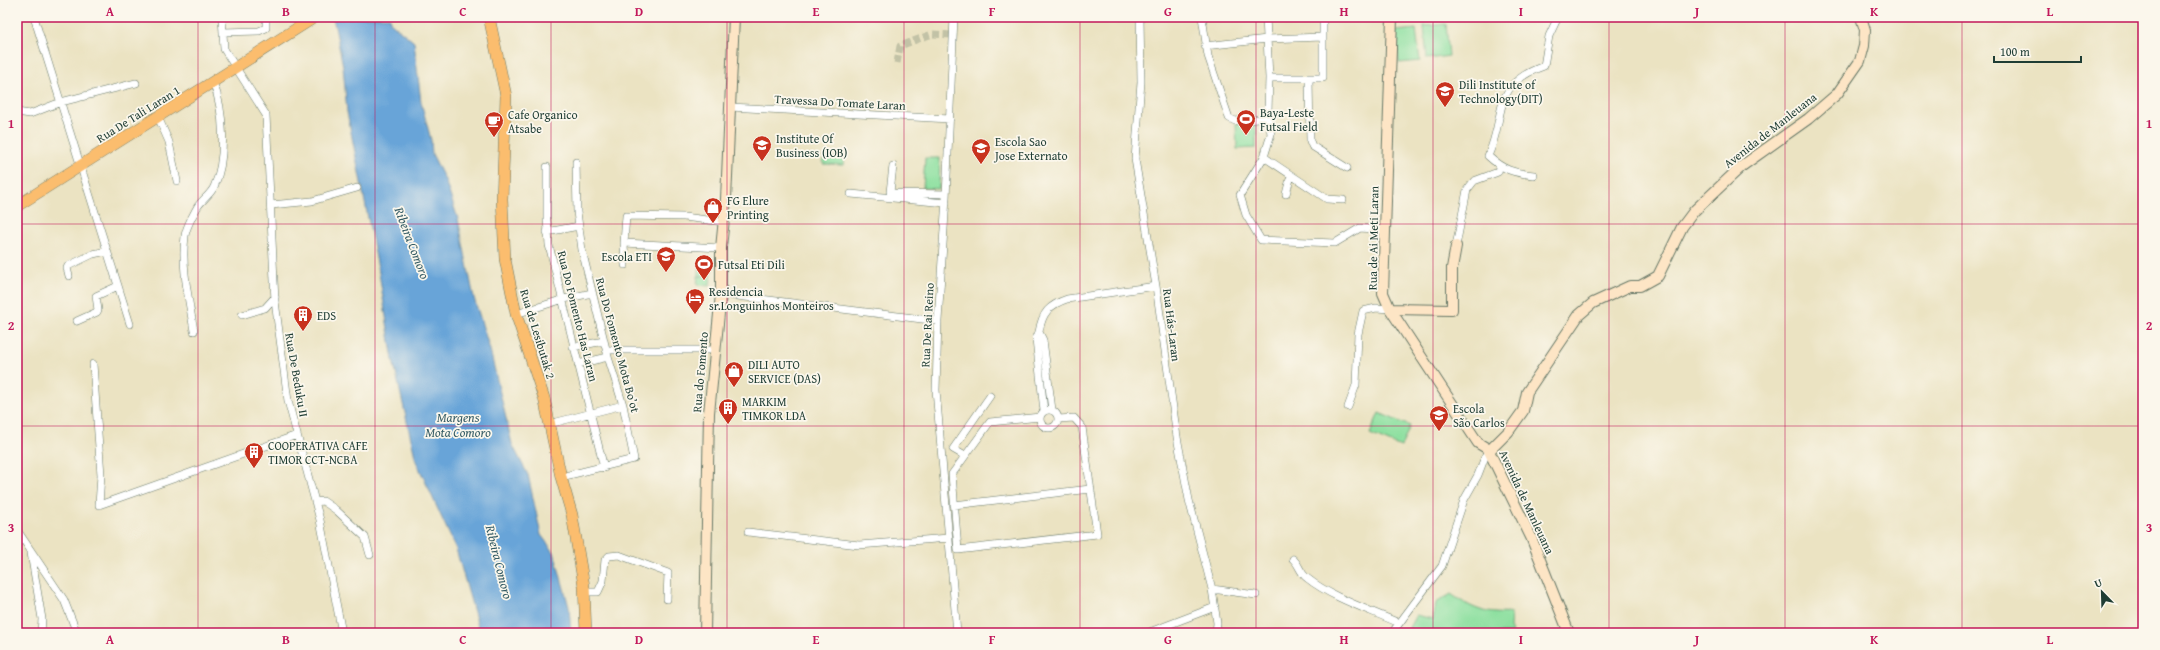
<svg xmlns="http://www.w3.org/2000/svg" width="2160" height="650" font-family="'Gentium Book Plus',serif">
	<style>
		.green { fill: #8ee0a0; stroke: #568e6a }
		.water { fill: #67a4d8; stroke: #437086 }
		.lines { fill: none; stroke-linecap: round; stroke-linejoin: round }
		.street-tunnel { stroke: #c2c2a6; stroke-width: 7; stroke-dasharray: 7 3.5; stroke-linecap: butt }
		.street-casing { stroke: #676; stroke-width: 8 }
		.secondary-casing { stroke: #676; stroke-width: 12 }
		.primary-casing { stroke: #676; stroke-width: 12 }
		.street { stroke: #fff; stroke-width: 7 }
		.secondary { stroke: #fde5c5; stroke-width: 10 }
		.primary { stroke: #fbbd6e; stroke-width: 11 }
		.grid { fill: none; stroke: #c2185b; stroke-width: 1; stroke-opacity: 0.55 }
		.labels { text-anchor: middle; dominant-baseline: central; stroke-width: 3.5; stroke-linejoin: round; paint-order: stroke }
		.poi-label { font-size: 12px; fill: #1f3d34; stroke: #fbf7ec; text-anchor: start }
		.street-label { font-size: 12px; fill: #1f3d34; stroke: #fbf7ec }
		.water-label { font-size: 13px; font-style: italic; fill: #355c65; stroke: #fbf7ec }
		.neatline { fill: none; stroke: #c2185b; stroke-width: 1.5 }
		.grid-label { font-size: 13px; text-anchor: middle; font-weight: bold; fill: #c2185b }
	</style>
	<rect width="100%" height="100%" fill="#fbf7ec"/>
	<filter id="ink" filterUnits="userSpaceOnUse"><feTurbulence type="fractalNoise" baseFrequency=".025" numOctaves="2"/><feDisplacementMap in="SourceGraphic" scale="8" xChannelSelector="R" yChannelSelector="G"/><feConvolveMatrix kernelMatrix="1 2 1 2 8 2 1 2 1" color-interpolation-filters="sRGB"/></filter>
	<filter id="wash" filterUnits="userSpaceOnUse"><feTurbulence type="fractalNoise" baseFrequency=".012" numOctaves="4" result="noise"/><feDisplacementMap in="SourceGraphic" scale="16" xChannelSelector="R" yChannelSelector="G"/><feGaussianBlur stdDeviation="0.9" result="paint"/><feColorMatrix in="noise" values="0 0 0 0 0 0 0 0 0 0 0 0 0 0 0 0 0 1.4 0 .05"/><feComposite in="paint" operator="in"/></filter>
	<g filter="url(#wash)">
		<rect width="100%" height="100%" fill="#ebe3c2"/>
		<path class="green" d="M1446 24 1449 56 1427 59 1424 26Z
			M1416 29 1420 61 1399 63 1396 31Z
			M1256 122V148L1237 149 1236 123Z
			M824 156 844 158 843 165 823 164Z
			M925 158H940L939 189 923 188Z
			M699 268 712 269 710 286 697 285 698 276H703H699Z
			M1379 413 1410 426 1401 447 1370 434Z
			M1451 594C1471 608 1486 615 1511 613L1510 628 1513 633H1406L1416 615 1433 619 1436 603Z"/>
		<path class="water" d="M333 17H390V22L414 42 421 102 431 140 432 154 445 180 458 219 474 298 490 350 512 444 528 475 541 535 554 552 569 607 571 633H480L456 549 416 461 393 360 379 273 347 112 343 66Z"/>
	</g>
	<g filter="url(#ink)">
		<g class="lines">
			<path class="street-tunnel" d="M897 63 900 46 932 34 953 35"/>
			<defs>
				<path id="street" d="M34 17 130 324
					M222 17 224 49 266 115 275 301 288 401 320 520 342 633
					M954 17 946 198 938 321 936 390 957 633
					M1140 17 1141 82 1135 159 1156 286 1177 437 1189 500 1212 589 1217 623 1216 633
					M1202 17 1208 56 1229 118 1235 121 1269 118
					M1266 17 1269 78 1268 112 1271 134 1264 157 1240 195 1246 215 1261 240 1335 243 1360 228 1385 230
					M223 32 259 31 266 28V17
					M1205 46 1267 39 1323 37
					M1269 78H1323V17
					M1309 79 1310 141 1312 146 1347 168
					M730 107 950 119
					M17 112 30 114 61 102 136 83
					M158 117 169 142 177 181
					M1264 157 1327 199 1343 200
					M893 166 890 192 894 193 946 194
					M547 167V219L549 245 604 468
					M1534 175C1514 173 1503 170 1488 156 1507 114 1490 85 1544 66L1549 36 1558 17
					M851 194 946 203
					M1286 194 1291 175
					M271 205 312 201 357 188
					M547 232 579 226
					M624 243 625 265
					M1456 246 1467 190 1474 181 1498 172 1499 167
					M721 248 624 243 626 216 684 217 723 222
					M69 276 67 268 68 266 93 254 107 251
					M721 294 938 321
					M516 314 564 299 592 293
					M242 315 265 308 275 297
					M77 321 97 312 98 310 96 296 118 286
					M194 331C189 300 181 267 185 236 186 227 194 213 198 206 203 199 210 195 214 187 227 159 224 110 213 82
					M1039 332C1042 313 1049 305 1067 299L1156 286
					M573 347 604 341
					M606 350H714
					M93 364 101 475 99 505 297 435
					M578 364 608 357
					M1348 407 1356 385 1358 334 1363 311 1376 308 1390 309
					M1040 419a9 9 0 1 1 18 0a9 9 0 1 1-18 0Z
					M1044 411 1036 339 1039 332 1043 340 1052 410
					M1040 417 990 422 952 474 958 550 1097 534 1082 427 1074 418 1058 419
					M549 424 623 405
					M965 456 953 449 990 396
					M561 477 634 459 623 405 608 357 582 250 577 212 576 162
					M315 502 323 501 336 510 365 537 370 555
					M954 505 1090 489
					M17 530 64 600 77 633
					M748 532 859 545 949 538
					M31 553 42 619 41 633
					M1293 559C1299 564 1300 573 1307 578 1332 598 1370 610 1399 623
					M1212 589 1256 595
					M584 592H598L603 581 605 560 609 556 619 555 668 573 667 599
					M1147 633 1215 607
					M1392 633 1442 566 1464 500 1478 475 1488 449"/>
				<path id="secondary" d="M1392 17 1383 293 1390 309 1478 443 1488 449
					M1390 309 1452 310V268L1456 246
					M1488 449 1492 448 1508 432 1523 411 1527 392 1579 315 1593 303 1630 286H1640L1658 276 1682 227 1694 211 1742 166 1808 119 1837 94 1860 61 1864 46 1865 30 1861 17
					M1488 449 1531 537 1569 633
					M705 633 709 413 721 294V248L726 199 734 17"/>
				<path id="primary" d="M489 17 506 96 502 199 505 259 516 314 544 398 561 477 572 515 584 586 586 633
					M17 206 315 17"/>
			</defs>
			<use href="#street" class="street-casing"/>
			<use href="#secondary" class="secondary-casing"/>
			<use href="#primary" class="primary-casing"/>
			<use href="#street" class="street"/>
			<use href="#secondary" class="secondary"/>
			<use href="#primary" class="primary"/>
		</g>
	</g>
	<path class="grid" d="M198 17V633M375 17V633M551 17V633M727 17V633M904 17V633M1080 17V633M1256 17V633M1433 17V633M1609 17V633M1785 17V633M1962 17V633M17 224H2143M17 426H2143"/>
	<defs>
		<symbol id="university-pin" viewBox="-11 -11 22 30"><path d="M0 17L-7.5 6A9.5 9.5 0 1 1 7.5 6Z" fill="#c8321e" stroke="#fbf7ec"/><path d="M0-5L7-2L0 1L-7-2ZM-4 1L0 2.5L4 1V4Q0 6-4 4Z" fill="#fff"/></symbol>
		<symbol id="stadium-pin" viewBox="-11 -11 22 30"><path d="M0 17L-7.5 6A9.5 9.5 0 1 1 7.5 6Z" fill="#c8321e" stroke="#fbf7ec"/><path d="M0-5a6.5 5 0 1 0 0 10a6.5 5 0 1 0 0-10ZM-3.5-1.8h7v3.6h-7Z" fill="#fff"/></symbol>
		<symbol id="cafe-pin" viewBox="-11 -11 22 30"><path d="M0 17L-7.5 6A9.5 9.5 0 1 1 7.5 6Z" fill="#c8321e" stroke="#fbf7ec"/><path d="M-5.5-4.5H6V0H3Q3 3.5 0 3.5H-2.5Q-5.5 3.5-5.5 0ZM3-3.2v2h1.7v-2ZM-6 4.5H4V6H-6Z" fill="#fff"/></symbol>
		<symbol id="school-pin" viewBox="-11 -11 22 30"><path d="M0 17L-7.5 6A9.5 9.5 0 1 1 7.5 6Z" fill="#c8321e" stroke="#fbf7ec"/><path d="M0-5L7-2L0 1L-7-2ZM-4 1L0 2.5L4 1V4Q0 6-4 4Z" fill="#fff"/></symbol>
		<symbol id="shop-pin" viewBox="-11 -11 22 30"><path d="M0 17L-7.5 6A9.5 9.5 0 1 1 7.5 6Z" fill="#c8321e" stroke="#fbf7ec"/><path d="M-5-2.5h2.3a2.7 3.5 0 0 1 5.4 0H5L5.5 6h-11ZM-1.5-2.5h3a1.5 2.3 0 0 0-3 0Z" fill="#fff"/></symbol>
		<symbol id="hotel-pin" viewBox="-11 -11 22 30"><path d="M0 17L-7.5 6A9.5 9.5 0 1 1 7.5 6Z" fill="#c8321e" stroke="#fbf7ec"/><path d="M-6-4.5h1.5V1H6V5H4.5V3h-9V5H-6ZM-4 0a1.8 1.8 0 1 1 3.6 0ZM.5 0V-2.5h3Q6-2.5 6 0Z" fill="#fff"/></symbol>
		<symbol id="building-pin" viewBox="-11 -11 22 30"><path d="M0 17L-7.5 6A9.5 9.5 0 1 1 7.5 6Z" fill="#c8321e" stroke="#fbf7ec"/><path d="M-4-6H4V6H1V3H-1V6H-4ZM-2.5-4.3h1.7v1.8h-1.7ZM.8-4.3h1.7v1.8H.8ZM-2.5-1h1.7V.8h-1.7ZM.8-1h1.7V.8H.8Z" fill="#fff"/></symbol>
	</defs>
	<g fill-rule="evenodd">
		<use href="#university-pin" x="1434" y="80" width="22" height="30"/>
		<use href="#stadium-pin" x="1235" y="108" width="22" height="30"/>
		<use href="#cafe-pin" x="483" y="110" width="22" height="30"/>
		<use href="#university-pin" x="751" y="134" width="22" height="30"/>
		<use href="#school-pin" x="970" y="137" width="22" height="30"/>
		<use href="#shop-pin" x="702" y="196" width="22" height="30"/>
		<use href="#school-pin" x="655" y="245" width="22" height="30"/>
		<use href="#stadium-pin" x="693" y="253" width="22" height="30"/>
		<use href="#hotel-pin" x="684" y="287" width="22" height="30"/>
		<use href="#building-pin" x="292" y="304" width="22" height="30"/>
		<use href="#shop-pin" x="723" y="360" width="22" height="30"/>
		<use href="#building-pin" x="717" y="397" width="22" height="30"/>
		<use href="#school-pin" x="1428" y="404" width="22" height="30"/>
		<use href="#building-pin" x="243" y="441" width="22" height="30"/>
	</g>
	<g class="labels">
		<g class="poi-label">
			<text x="1459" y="84">Dili Institute of<tspan x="1459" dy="14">Technology(DIT)</tspan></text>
			<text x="1260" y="112">Baya-Leste<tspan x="1260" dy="14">Futsal Field</tspan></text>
			<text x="508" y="114">Cafe Organico<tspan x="508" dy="14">Atsabe</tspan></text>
			<text x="776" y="138">Institute Of<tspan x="776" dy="14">Business (IOB)</tspan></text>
			<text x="995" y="141">Escola Sao<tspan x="995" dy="14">Jose Externato</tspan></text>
			<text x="727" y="200">FG Elure<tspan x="727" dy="14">Printing</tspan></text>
			<text x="652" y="256" text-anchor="end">Escola ETI</text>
			<text x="718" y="264">Futsal Eti Dili</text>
			<text x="709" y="291">Residencia<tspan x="709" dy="14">sr.Longuinhos Monteiros</tspan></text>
			<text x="317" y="315">EDS</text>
			<text x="748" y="364">DILI AUTO<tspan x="748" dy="14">SERVICE (DAS)</tspan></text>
			<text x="742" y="401">MARKIM<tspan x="742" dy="14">TIMKOR LDA</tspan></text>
			<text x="1453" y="408">Escola<tspan x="1453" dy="14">São Carlos</tspan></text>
			<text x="268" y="445">COOPERATIVA CAFE<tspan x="268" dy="14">TIMOR CCT-NCBA</tspan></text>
		</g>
		<g class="street-label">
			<text transform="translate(840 102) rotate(3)">Travessa Do Tomate Laran</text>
			<text transform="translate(138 114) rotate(-32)">Rua De Tali Laran 1</text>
			<text transform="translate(1770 130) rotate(-38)">Avenida de Manleuana</text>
			<text transform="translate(1373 238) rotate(-89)">Rua de Ai Meti Laran</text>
			<text transform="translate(578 316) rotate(76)">Rua Do Fomento Has Laran</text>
			<text transform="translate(927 325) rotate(-87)">Rua De Rai Reino</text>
			<text transform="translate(1172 325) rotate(83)">Rua Hás-Laran</text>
			<text transform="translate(538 334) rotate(73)">Rua de Lesibutak 2</text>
			<text transform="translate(618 345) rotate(75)">Rua Do Fomento Mota Bo’ot</text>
			<text transform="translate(700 372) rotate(-85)">Rua do Fomento</text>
			<text transform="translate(297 375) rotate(80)">Rua De Beduku II</text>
			<text transform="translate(1527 502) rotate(65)">Avenida de Manleuana</text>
		</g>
		<g class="water-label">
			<text transform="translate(412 243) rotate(69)">Ribeira Comoro</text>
			<text x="458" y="417">Margens<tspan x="458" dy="15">Mota Comoro</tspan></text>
			<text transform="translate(499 562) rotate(76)">Ribeira Comoro</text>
		</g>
	</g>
	<rect width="2160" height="650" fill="none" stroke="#fbf7ec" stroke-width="44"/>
	<g transform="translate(2102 592) rotate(337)" stroke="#fbf7ec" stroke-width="3" paint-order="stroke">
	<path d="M0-3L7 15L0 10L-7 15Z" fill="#1f3d34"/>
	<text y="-6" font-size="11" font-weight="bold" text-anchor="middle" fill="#1f3d34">U</text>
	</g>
	<path d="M1994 56v6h87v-6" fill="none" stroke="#1f3d34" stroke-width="2"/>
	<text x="2000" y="56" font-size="12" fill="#1f3d34" stroke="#fbf7ec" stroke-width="3" paint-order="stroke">100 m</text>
	<rect x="22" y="22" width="2116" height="606" class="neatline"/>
	<g class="grid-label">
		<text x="110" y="16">A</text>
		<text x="286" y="16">B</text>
		<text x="463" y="16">C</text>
		<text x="639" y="16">D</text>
		<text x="816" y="16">E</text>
		<text x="992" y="16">F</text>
		<text x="1168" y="16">G</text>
		<text x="1344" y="16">H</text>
		<text x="1521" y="16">I</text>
		<text x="1697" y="16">J</text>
		<text x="1874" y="16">K</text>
		<text x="2050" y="16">L</text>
		<text x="11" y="128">1</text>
		<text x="2149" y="128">1</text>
		<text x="11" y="330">2</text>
		<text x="2149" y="330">2</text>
		<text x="11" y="532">3</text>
		<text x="2149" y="532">3</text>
		<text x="110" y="644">A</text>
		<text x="286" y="644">B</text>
		<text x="463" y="644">C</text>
		<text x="639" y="644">D</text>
		<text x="816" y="644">E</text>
		<text x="992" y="644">F</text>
		<text x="1168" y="644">G</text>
		<text x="1344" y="644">H</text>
		<text x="1521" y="644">I</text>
		<text x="1697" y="644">J</text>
		<text x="1874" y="644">K</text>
		<text x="2050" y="644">L</text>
	</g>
</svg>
